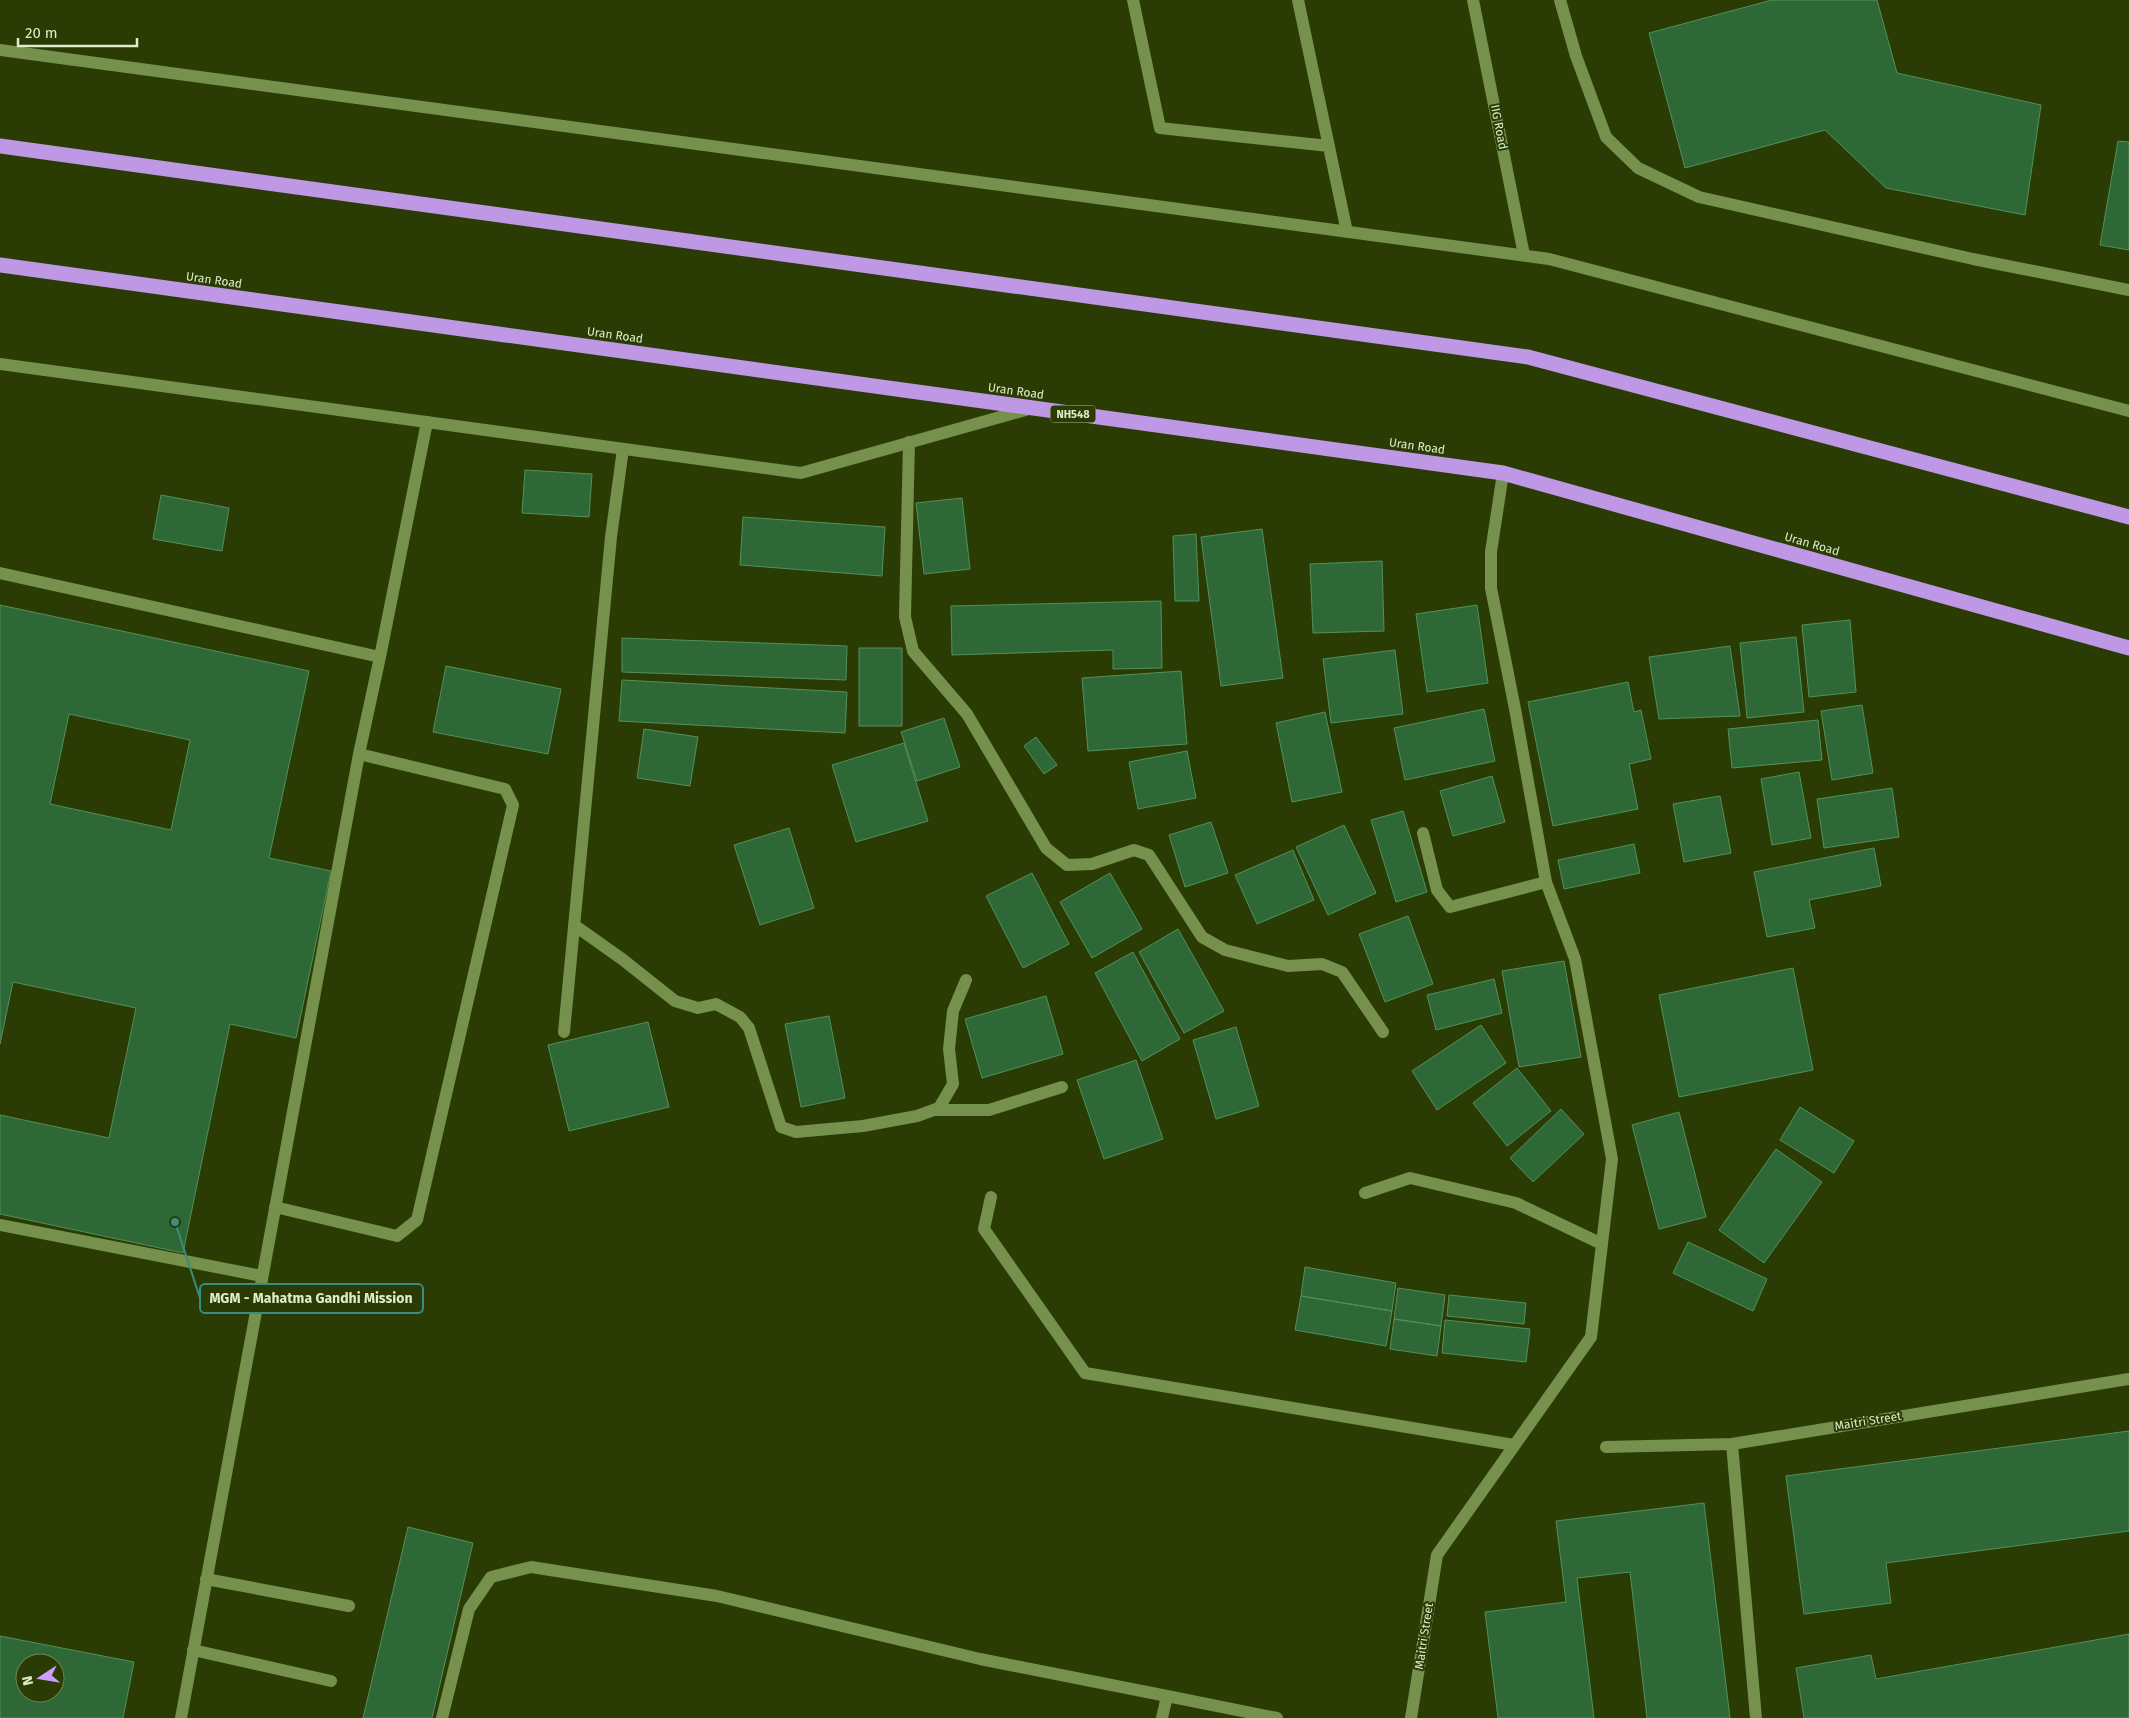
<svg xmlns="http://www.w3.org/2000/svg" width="2129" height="1718" font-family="'Fira Sans',sans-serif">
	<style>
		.building { fill: #2d6836; stroke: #54905b; fill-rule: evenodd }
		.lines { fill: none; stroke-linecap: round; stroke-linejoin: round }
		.lane { stroke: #75914b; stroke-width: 12 }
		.street { stroke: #75914b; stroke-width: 12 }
		.secondary { stroke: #75914b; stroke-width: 12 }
		.highway { stroke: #be98e4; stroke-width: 15 }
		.labels { text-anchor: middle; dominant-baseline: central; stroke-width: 4; stroke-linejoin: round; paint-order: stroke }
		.shield { fill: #2a3c04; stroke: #a7b88e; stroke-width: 1 }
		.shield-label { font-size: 11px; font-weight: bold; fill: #ddedc9 }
		.street-label { font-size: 12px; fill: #ddedc9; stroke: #2a3c04 }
		.leader { fill: none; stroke: #388e80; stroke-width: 2 }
		.callout-dot { fill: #388e80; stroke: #2a3c04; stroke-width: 2 }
		.callout { fill: #2a3c04; stroke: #388e80; stroke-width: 2 }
		.callout-label { font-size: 14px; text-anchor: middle; font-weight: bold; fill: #ddedc9 }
	</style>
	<rect width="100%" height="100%" fill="#2a3c04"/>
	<path class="building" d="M1772 0H1877L1897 73 2041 105 2025 215 1886 188 1825 130 1685 168 1649 33Z
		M2118 141 2129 142V250L2100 245Z
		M525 470 592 474 589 517 522 513Z
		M161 495 229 508 222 551 153 539Z
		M962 498 970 569 924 574 916 503Z
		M743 517 885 527 882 576 740 565Z
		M1262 529 1283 678 1221 686 1201 537Z
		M1196 534 1199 601H1175L1173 536Z
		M1382 561 1384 631 1313 633 1310 564Z
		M1161 601 1162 668 1113 669V650L952 655 951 606Z
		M0 605 309 671 269 858 331 871 296 1038 230 1024 183 1253 0 1214V1115L109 1138 136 1008 13 982 0 1044ZM69 714 190 740 171 830 50 804Z
		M1477 605 1488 683 1427 692 1416 614Z
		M1850 620 1856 692 1809 697 1802 625Z
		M1796 637 1804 712 1747 718 1740 643Z
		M622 638 847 646 846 680 622 672Z
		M1730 646 1740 716 1659 719 1649 657Z
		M859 648H902V726H859Z
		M1395 650 1403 714 1331 723 1323 659Z
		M446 666 561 689 548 754 433 732Z
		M1181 671 1187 744 1088 751 1082 678Z
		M622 680 847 692 845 733 619 721Z
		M1628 682 1634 712 1641 710 1651 759 1629 764 1638 809 1553 826 1528 702Z
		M1862 705 1873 773 1832 780 1821 711Z
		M1484 709 1495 761 1405 780 1394 728Z
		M1325 712 1342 792 1292 802 1276 723Z
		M944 718 960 767 917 781 901 732Z
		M1818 720 1822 760 1732 768 1728 729Z
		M644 729 698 737 690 786 637 778Z
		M1036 737 1057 765 1044 774 1024 746Z
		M904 743 928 821 856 842 832 765Z
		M1187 751 1196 798 1138 809 1129 762Z
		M1799 772 1811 838 1772 845 1761 779Z
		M1492 776 1505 822 1453 836 1440 791Z
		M1892 788 1899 837 1824 848 1817 799Z
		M1720 796 1731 853 1684 862 1673 804Z
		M1403 811 1427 892 1396 902 1371 820Z
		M1211 822 1228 873 1185 887 1169 835Z
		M1344 825 1376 893 1328 915 1296 847Z
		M789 828 814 908 760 925 734 845Z
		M1634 844 1640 873 1564 889 1558 860Z
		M1874 848 1881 886 1809 900 1815 928 1767 937 1754 872Z
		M1293 850 1314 900 1257 924 1235 875Z
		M1032 873 1069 944 1023 968 986 896Z
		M1110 873 1142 929 1092 958 1060 902Z
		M1408 916 1433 984 1385 1002 1359 934Z
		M1178 929 1224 1011 1184 1033 1139 952Z
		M1133 952 1180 1039 1142 1061 1095 973Z
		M1564 961 1581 1057 1519 1067 1502 971Z
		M1793 968 1813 1070 1679 1097 1659 995Z
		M1494 979 1502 1013 1436 1030 1427 995Z
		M1046 996 1063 1054 982 1078 965 1019Z
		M829 1016 845 1098 801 1107 785 1024Z
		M648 1022 669 1107 569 1131 548 1045Z
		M1481 1025 1506 1063 1437 1110 1412 1071Z
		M1236 1027 1259 1106 1216 1119 1193 1040Z
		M1136 1060 1163 1139 1104 1159 1077 1080Z
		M1517 1068 1551 1111 1507 1146 1473 1103Z
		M1800 1107 1854 1141 1834 1173 1780 1140Z
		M1561 1109 1584 1134 1533 1182 1510 1158Z
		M1679 1112 1706 1217 1659 1229 1632 1125Z
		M1776 1149 1822 1182 1764 1263 1719 1230Z
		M1688 1242 1767 1279 1753 1311 1673 1273Z
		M1305 1267 1396 1283 1392 1311 1301 1296Z
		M1398 1288 1445 1295 1441 1326 1394 1319Z
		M1449 1295 1526 1303 1524 1324 1447 1316Z
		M1301 1296 1392 1311 1386 1346 1295 1330Z
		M1394 1319 1441 1326 1437 1356 1390 1349Z
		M1445 1320 1530 1329 1526 1362 1442 1353Z
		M2129 1431V1531L1886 1563 1891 1603 1804 1614 1786 1476Z
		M1704 1503 1730 1718H1647L1630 1572 1577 1578 1594 1718H1498L1485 1612 1566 1602 1556 1521Z
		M408 1527 473 1543 432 1718H363Z
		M2129 1634V1718H1804L1796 1668 1871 1655 1876 1679Z
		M0 1636 134 1662 123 1718H0ZM25 1663H55V1693H25Z"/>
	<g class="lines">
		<path class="lane" d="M1133 0 1160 128 1329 146
			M1298 0 1347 232
			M1560 0 1576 56 1606 137 1638 168 1699 197 1973 259 2129 290
			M0 573 380 657 359 754 181 1718
			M380 657 427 422
			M275 1207 397 1236 417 1220 513 805 505 789 359 754
			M0 1225 262 1276
			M206 1579 349 1606
			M193 1650 331 1681
			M1167 1696 1277 1718
			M442 1718 469 1609 491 1577 531 1567 717 1596 980 1659 1167 1696 1162 1718"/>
		<path class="street" d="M909 442 905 617 913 651 967 714 1046 848 1067 865 1092 864 1134 850 1149 855 1202 937 1225 950 1288 966 1322 964 1342 972 1383 1032
			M1423 833 1437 890 1450 907 1546 882
			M574 925 622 959 675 1001 698 1008 716 1004 740 1017 749 1028 781 1127 796 1132 863 1126 917 1116 939 1108 953 1084 949 1049 953 1011 966 980
			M564 1032 611 537 623 449
			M934 1110H989L1062 1087
			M1365 1193 1410 1178 1516 1203 1602 1244
			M991 1197 984 1229 1085 1373 1514 1445
			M1732 1444 1756 1718
			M1606 1447 1732 1444 2129 1379
			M1411 1718 1437 1555 1591 1337 1612 1159 1575 959 1546 882 1515 709 1491 588V552L1503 473"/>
		<path class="secondary" d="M1473 0 1524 255
			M0 50 1549 259 2129 411
			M0 364 801 473 1029 409"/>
		<path class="highway" d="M0 146 1528 357 2129 517
			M0 265 1503 473 2129 648"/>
	</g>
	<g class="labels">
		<rect class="shield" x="1050.5" y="405.5" width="45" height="17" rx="4"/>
		<g class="shield-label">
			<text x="1073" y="414">NH548</text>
		</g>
		<g class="street-label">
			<text transform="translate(1499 127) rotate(79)">IIG Road</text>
			<text transform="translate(214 280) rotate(8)">Uran Road</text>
			<text transform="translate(615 335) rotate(8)">Uran Road</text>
			<text transform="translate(1016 391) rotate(8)">Uran Road</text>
			<text transform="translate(1417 446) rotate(8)">Uran Road</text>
			<text transform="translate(1812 544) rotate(16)">Uran Road</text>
			<text transform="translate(1868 1421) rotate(-9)">Maitri Street</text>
			<text transform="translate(1424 1636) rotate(-81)">Maitri Street</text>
		</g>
	</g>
	<path class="leader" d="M175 1222L200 1298"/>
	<circle class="callout-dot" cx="175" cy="1222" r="5"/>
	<rect class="callout" x="200" y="1284" width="223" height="29" rx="5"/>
	<g class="callout-label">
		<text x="311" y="1303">MGM - Mahatma Gandhi Mission</text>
	</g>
	<g transform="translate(40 1678) rotate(258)"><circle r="24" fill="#2a3c04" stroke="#728353"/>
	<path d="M0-4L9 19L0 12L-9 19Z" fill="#cf9dff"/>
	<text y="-8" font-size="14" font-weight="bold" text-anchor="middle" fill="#ddedc9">N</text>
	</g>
	<path d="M18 38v8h119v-8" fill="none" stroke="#ddedc9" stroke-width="2.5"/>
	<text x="25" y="38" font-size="15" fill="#ddedc9" stroke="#2a3c04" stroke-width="4" paint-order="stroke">20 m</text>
</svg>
